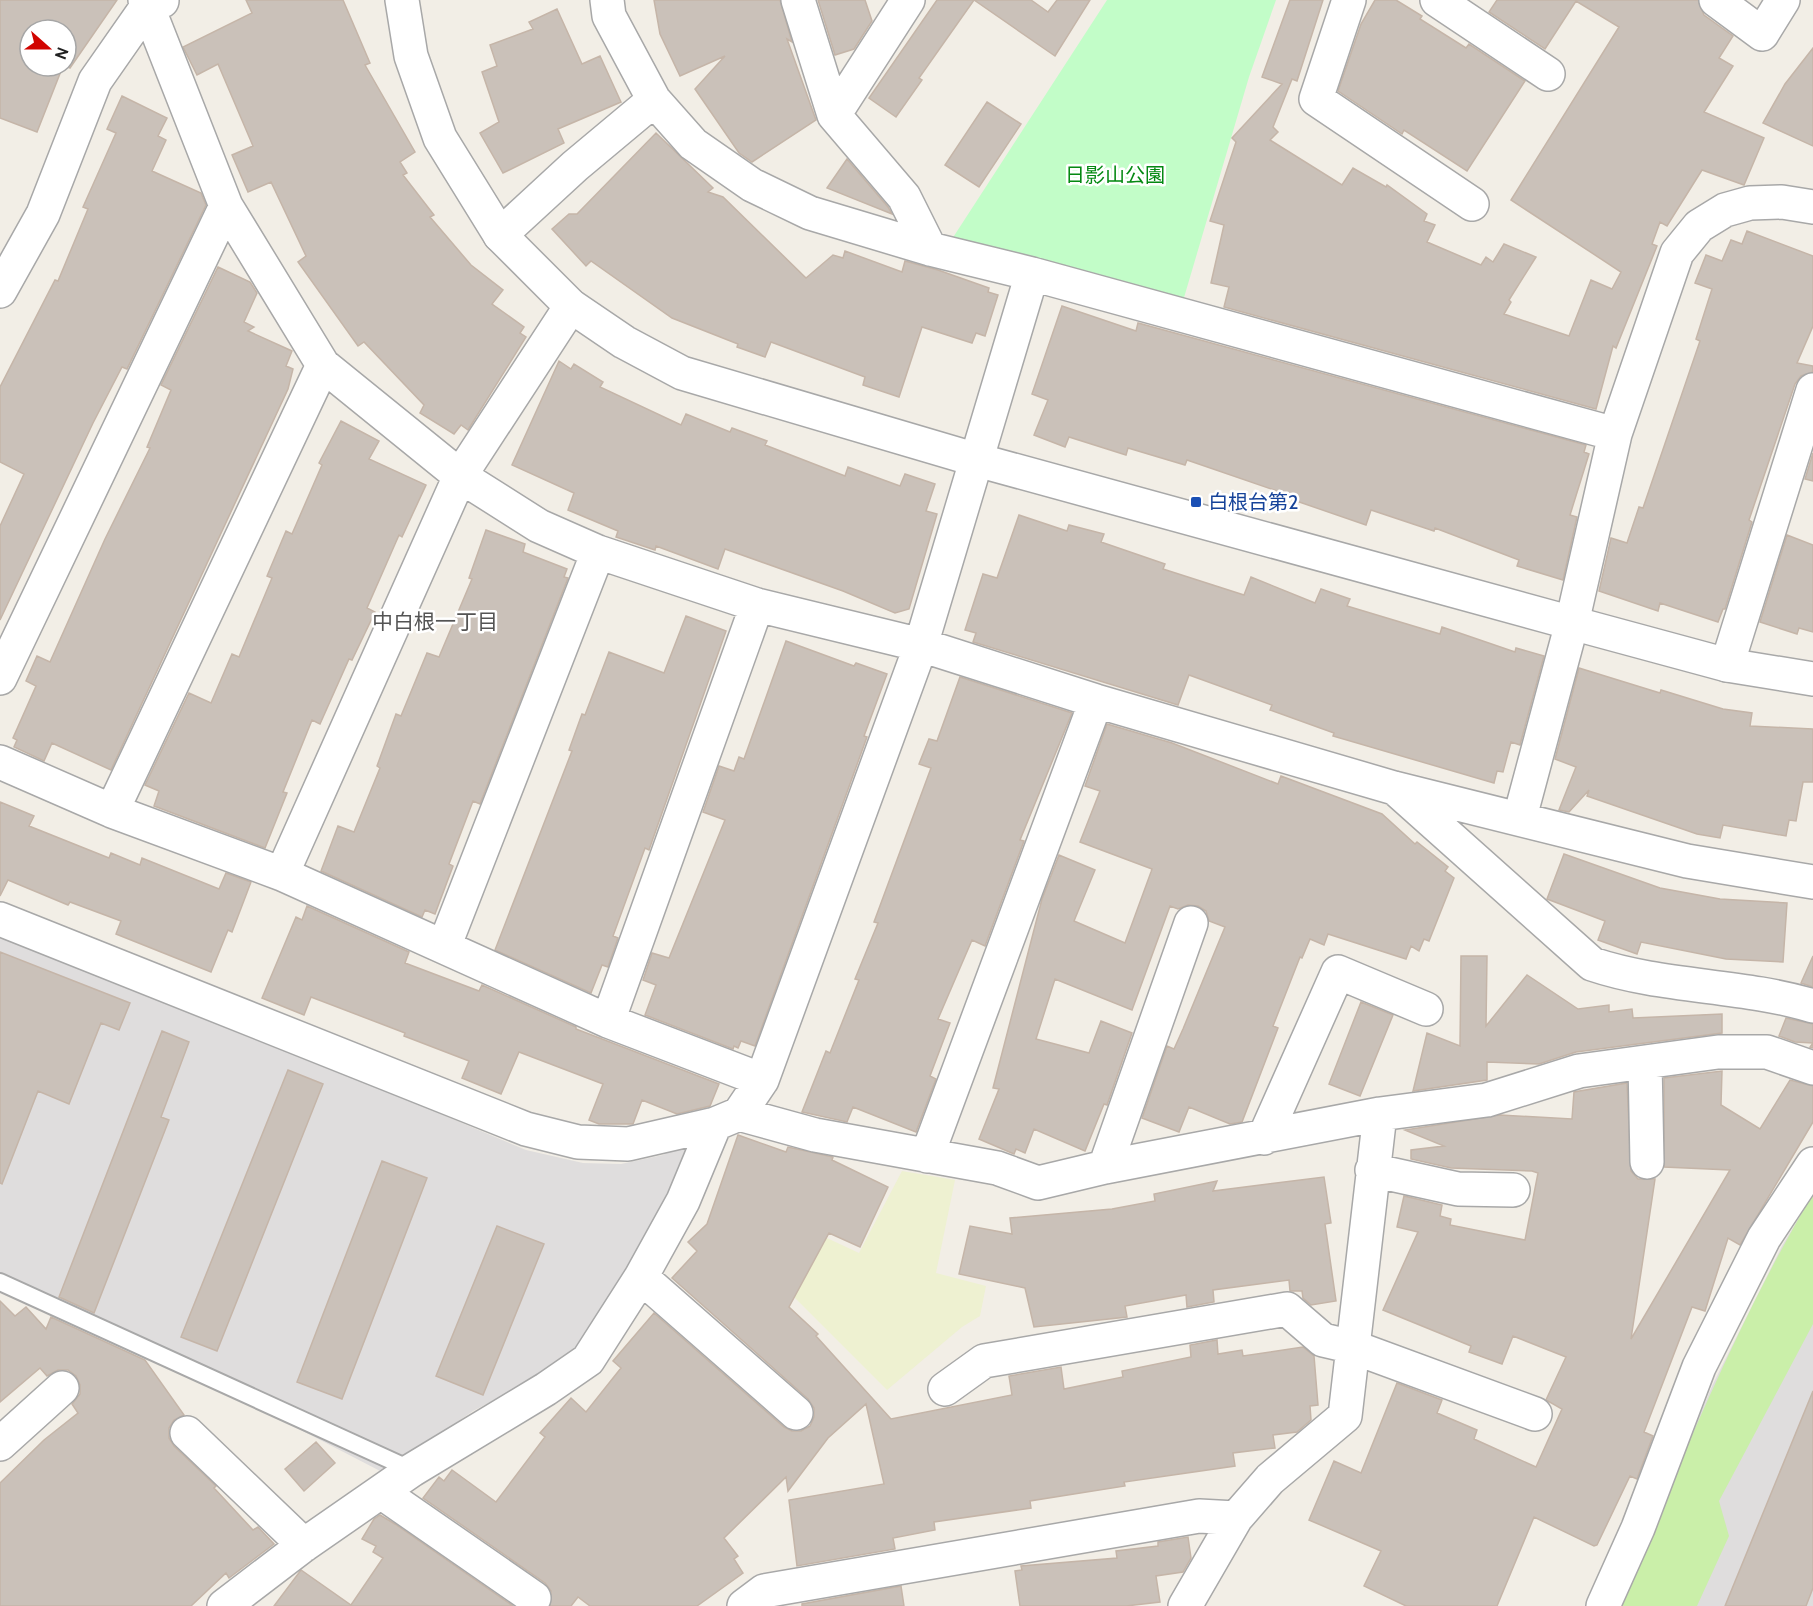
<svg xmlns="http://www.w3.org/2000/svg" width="1813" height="1606" font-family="Cabin,'Noto Sans JP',sans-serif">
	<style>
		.residential { fill: #dfdddd }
		.farmland { fill: #eef1d1 }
		.grass { fill: #caefa9 }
		.park { fill: #c2fdc8 }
		.building { fill: #cac1b9; stroke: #c5b5a8; stroke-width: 1.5 }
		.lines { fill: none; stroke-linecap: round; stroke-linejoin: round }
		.service-casing { stroke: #a8a8a8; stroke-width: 20 }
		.minor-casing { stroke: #a8a8a8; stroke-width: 36 }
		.tertiary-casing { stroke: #a8a8a8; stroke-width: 36 }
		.service { stroke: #fff; stroke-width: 16 }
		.minor { stroke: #fff; stroke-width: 33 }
		.tertiary { stroke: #fff; stroke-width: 33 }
		.transit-dot { fill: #1a4fb4; stroke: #fff; stroke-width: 2 }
		.labels { text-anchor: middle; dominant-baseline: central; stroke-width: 5; stroke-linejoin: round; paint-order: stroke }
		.park-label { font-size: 20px; fill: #048912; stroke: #fff }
		.transit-label { font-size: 20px; fill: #164399; stroke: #fff; text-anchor: start }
		.neighbourhood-label { font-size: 21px; fill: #545454; stroke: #fff }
	</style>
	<rect width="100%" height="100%" fill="#f2eee6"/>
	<path class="residential" d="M0 928 526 1150 583 1163 621 1164 663 1155 691 1140 694 1162 587 1348 554 1369 473 1411 384 1473 208 1382 0 1291Z
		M1813 1194V1606H1618L1713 1384 1782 1246Z"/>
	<path class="farmland" d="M902 1171 955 1180 936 1273 986 1286 980 1316 962 1327 887 1390 782 1285 814 1232 859 1253Z"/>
	<path class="grass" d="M1813 1194V1324L1719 1501 1729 1536 1697 1606H1618C1679 1467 1735 1325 1813 1194Z"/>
	<path class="park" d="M1107 0H1276L1249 77 1183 301 952 239Z"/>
	<path class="building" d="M0 0H117L70 68 66 66V30H30V66H63L37 132 0 118Z
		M246 0H343L370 63 365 65 415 152 400 162 407 173 403 175 434 215 430 217 471 265 503 290 492 304 524 327 520 333 526 337 468 430 461 425 454 434 420 413 424 405 364 342 358 346 298 262 306 256 271 182 248 192 232 155 253 146 218 64 197 75 183 47 252 13Z
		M654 0H780L792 42 787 39 816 120 752 162 739 153 695 89 725 56 680 76 660 34Z
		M818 0H865L872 21 854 49 835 55Z
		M937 0H1031L1048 12 1057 0H1090L1055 56 974 0 919 78 922 80 896 117 869 98Z
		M1290 0H1323L1297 81 1292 79 1273 127 1278 132 1270 140 1342 185 1353 168 1386 187 1387 185 1427 214 1424 221 1435 225 1427 242 1481 265 1486 257 1493 262 1504 244 1536 257 1509 300 1511 302 1504 314 1569 336 1591 280 1612 289 1621 272 1511 200 1619 27 1576 1 1545 49 1489 12 1497 0H1698L1704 15 1733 36 1719 58 1733 66 1704 112 1764 138 1744 185 1702 170 1667 226 1660 222 1652 244 1657 246 1616 348 1613 346 1596 409 1224 307 1229 287 1211 283 1224 225 1210 221 1236 142 1232 138 1282 84 1262 77Z
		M1375 0H1396L1422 16 1420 19 1466 48 1469 44 1525 81 1467 171 1404 130 1402 134 1338 91 1361 24Z
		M557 9 582 64 600 56 621 102 558 129 564 143 503 173 480 133 499 122 482 72 497 66 490 45 533 29 529 22Z
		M1813 48V146L1763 123 1785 84Z
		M122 96 167 118 158 136 166 140 152 171 201 193 206 205 127 369 122 367 93 423 0 620V526L24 474 0 462V387L55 280 58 281 88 209 83 207 116 133 107 129Z
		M987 102 1021 124 979 187 945 165Z
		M656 133 713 188 708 192 723 197 806 278 833 255 843 258 845 251 902 272 905 261 938 270 989 288 988 292 998 295 985 336 976 333 972 343 922 327 899 397 863 385 865 377 771 342 765 357 737 347 738 344 672 318 591 261 586 266 552 229 569 214H577Z
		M847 159 888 207 892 214 827 188Z
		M1747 231 1813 256V326L1797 363 1813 366V372L1801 376 1795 384 1749 520 1752 522 1725 609H1723L1718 622 1660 603 1658 611 1599 591 1611 538 1627 543 1639 507 1643 508 1700 341 1696 339 1712 289 1695 283 1706 255 1722 261 1731 240 1742 244Z
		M218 267 250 282 257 293 244 322 254 327 248 331 292 351 286 366 293 369 288 389 111 770 52 743 44 761 14 747 17 740 13 738 36 686 26 681 37 656 50 662 105 539 150 448 147 447 171 390 161 385Z
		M1062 306 1136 331 1138 323 1586 445 1584 452 1589 454 1570 515 1577 517 1563 580 1517 566 1519 560 1435 528 1434 531 1371 510 1366 525 1276 494 1277 491 1187 460 1185 465 1128 448 1126 455 1069 437 1065 447 1034 435 1048 400 1032 394Z
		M559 361 571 369 574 364 603 382 600 387 681 425 686 414 730 432 732 428 767 441 765 445 845 476 848 467 900 486 905 474 935 484 926 511 937 514 909 609 895 613 843 591 725 549 718 569 656 546 655 550 616 537 618 531 568 510 574 493 512 465Z
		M341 421 379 441 369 459 426 485 402 537 399 535 367 608 375 612 352 660 349 659 320 724 312 720 283 792 287 793 265 848 154 806 159 791 145 785 189 693 211 703 232 654 239 657 272 578 267 576 286 531 292 534 322 465 319 463Z
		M1813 453V481L1805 479Z
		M1019 515 1067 531 1069 525 1104 534 1101 542 1165 564 1163 569 1244 595 1251 577 1315 603 1321 589 1350 599 1347 606 1440 634 1442 627 1515 652 1516 648 1544 656 1520 745 1511 742 1503 772 1497 771 1494 783 1333 736 1334 733 1270 710 1272 705 1189 675 1178 705 973 642 976 633 965 630 983 574 997 578Z
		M486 530 525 544 523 552 567 569 564 577 568 578 480 804 473 801 449 864 453 866 435 914 425 910 422 917 321 871 338 826 354 832 380 768 377 766 396 714 401 716 427 653 439 657 472 579 469 578Z
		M1787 535 1813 545V632L1799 628 1797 634 1760 622Z
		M686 616 726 631 649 850 645 848 613 936 618 938 608 967 602 965 591 993 495 950 572 751 569 750 582 714 585 715 609 652 664 673Z
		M786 641 854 666 856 663 887 674 864 736 867 737 755 1046 741 1041 738 1048 734 1046 733 1049 645 1015 656 985 643 980 652 953 669 958 725 820 703 812 719 766 734 771 739 757 744 759Z
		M1579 668 1660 693 1661 690 1723 709 1752 713 1750 726 1813 729V782H1803L1796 821 1789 820 1786 836 1723 825 1720 838 1697 834 1587 796 1589 790 1569 812 1559 810 1576 767 1555 759Z
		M960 677 1072 713 1020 840 1024 841 985 946 972 940 938 1019 950 1023 930 1076 936 1079 916 1132 853 1107 847 1122 802 1112 826 1051 830 1053 859 980 855 979 878 923 874 922 931 768 919 764 929 739 937 741Z
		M1107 724 1172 743 1278 784 1281 776 1382 814 1415 844 1417 842 1448 867 1445 871 1454 878 1429 941 1424 939 1419 951 1411 946 1406 959 1328 934 1324 945 1310 939 1302 958 1300 957 1273 1026 1278 1028 1242 1122 1230 1124 1189 1107 1179 1132 1142 1118 1167 1046 1174 1049 1183 1029 1225 927 1209 921 1206 911 1198 906 1188 905 1178 909 1170 906 1132 1010 1055 979 1036 1039 1089 1053 1101 1021 1132 1033 1107 1105 1104 1104 1085 1151 1034 1129 1025 1153 1016 1149 1014 1154 979 1139 999 1089 993 1088 1042 899 1059 855 1095 870 1074 921 1125 943 1151 872 1152 869 1080 842 1100 791 1085 786Z
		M0 802 34 816 29 826 109 858 111 853 140 865 142 858 219 889 226 873 251 882 232 932 228 930 211 972 116 934 121 921 70 902 68 905 8 880 0 896Z
		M1564 854 1660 888 1720 899 1787 903 1783 962 1726 959 1641 942 1637 954 1598 940 1605 921 1547 899Z
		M307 906 409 952 405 963 479 991 482 985 576 1027V1029L719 1084 710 1106 677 1114 642 1100 633 1124H599L589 1120 603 1084 519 1052 501 1094 462 1078 469 1061 404 1036 405 1033 311 997 304 1015 262 998 296 917 302 920Z
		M0 952 130 1003 119 1030 101 1023 69 1104 38 1091 2 1184 0 1183Z
		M1461 956H1487L1486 1026 1527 975 1578 1009 1609 1005V1012L1632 1009 1633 1018 1722 1014V1033L1576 1052 1539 1064 1487 1062V1080L1413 1091 1427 1033 1460 1046Z
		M1813 956V987L1801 983Z
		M1361 1002 1393 1015 1360 1096 1329 1084Z
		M1786 1018 1813 1024V1048L1810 1047 1813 1043 1795 1042 1779 1036Z
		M162 1031 189 1042 161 1117 169 1120 94 1313 59 1297Z
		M288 1070 323 1084 217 1351 181 1337Z
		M1722 1071 1721 1105 1760 1129 1790 1080 1813 1086V1122L1740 1245 1728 1238 1705 1311 1692 1307 1644 1432 1653 1436 1637 1479 1630 1476 1597 1545 1594 1546 1534 1517 1497 1606H1406L1364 1586 1381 1551 1309 1520 1334 1461 1361 1473 1397 1383 1442 1400 1437 1413 1477 1430 1474 1439 1536 1467 1562 1409 1546 1400 1566 1357 1513 1336 1502 1364 1469 1352 1471 1346 1383 1310 1418 1232 1397 1227 1404 1196 1442 1205 1440 1216 1451 1219 1450 1225 1525 1240 1538 1173 1532 1171 1451 1168 1411 1159V1150L1444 1146 1405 1130 1500 1115 1572 1119 1574 1092 1627 1083 1631 1171 1638 1179H1655L1631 1339 1730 1170 1664 1167V1078Z
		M738 1135 786 1152 788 1147 833 1157 832 1160 888 1187 860 1247 829 1233 789 1307 818 1334 816 1336 891 1419 1012 1395 1009 1376 1061 1367 1064 1389 1123 1377 1122 1371 1191 1357 1190 1345 1217 1340 1218 1354 1242 1350 1243 1356 1303 1347 1314 1356 1318 1405 1310 1406 1311 1420 1297 1432 1273 1435 1275 1448 1233 1453 1235 1466 1124 1482 1125 1486 1030 1501 1031 1508 934 1522 935 1530 893 1538 895 1549 797 1566 789 1500 884 1484 866 1404 828 1438 788 1491 786 1477 724 1538 738 1556 734 1559 743 1573 697 1606H590L578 1597 571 1606H550L551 1591 545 1583 423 1498 439 1477 444 1481 452 1470 496 1502 545 1437 540 1433 571 1398 586 1412 621 1368 613 1361 654 1313 784 1427 792 1431H801L810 1426 814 1417V1408L808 1399 672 1278 697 1251 688 1242 707 1224Z
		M382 1161 427 1178 342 1399 297 1382Z
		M1324 1177 1331 1223 1325 1224 1336 1301 1311 1305 1303 1298 1302 1291H1290L1289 1280 1213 1290 1214 1302 1187 1307 1186 1295 1125 1306 1127 1317 1034 1327 1025 1288 959 1274 970 1226 1012 1234 1010 1218 1112 1209 1155 1201 1154 1194 1217 1181 1213 1191Z
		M497 1226 544 1244 483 1395 436 1376Z
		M0 1301 15 1316 26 1307 46 1329 51 1317 145 1360 184 1415 174 1420 169 1428V1438L174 1446 216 1486 214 1488 253 1530 258 1527 274 1544 229 1578 226 1573 191 1606H0V1483L44 1440 78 1413 72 1404 80 1394V1385L76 1376 68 1370H58L47 1376 40 1368 0 1402Z
		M1813 1391V1588L1806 1606H1725Z
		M316 1442 335 1463 304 1491 285 1469Z
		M380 1515 395 1524 513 1606H274L301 1570 351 1605 383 1558 373 1552 376 1546 362 1539 374 1519Z
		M1188 1537 1191 1558 1183 1572 1156 1576 1160 1602 1126 1606H1020L1015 1571 1022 1570 1021 1566 1117 1558 1116 1551 1158 1546V1542Z
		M901 1586 904 1606H802V1604Z"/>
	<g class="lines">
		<defs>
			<path id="service" d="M0 1282 412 1470"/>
			<path id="minor" d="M145 0 226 206 323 365 460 476 539 526 598 552 757 605 921 645 1096 701 1394 788 1687 861 1813 882
				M607 0 609 16 654 100 693 144 752 185 810 213 930 249 1032 274 1615 434
				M798 0 834 115 904 197 930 249
				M1349 0 1316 99 1472 204
				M1437 0 1548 74
				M1716 0 1762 34 1783 0
				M834 115 908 0
				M500 235 575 166 654 100
				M0 291 43 214 95 81 146 8 162 1
				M1727 665 1813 390
				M0 678 226 206
				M0 762 112 811 282 874 608 1021 762 1080
				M1397 790 1592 964C1663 988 1741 984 1813 1006
				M112 811 323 365
				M1520 817 1572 623 1615 434 1677 253 1699 226 1725 210 1750 203 1782 202 1813 207
				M282 874 460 476 571 306
				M0 919 526 1129 578 1142 628 1144 715 1124 739 1114 762 1080 921 645 1032 274
				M444 947 598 552
				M608 1021 757 605
				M1645 1062 1647 1162
				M739 1114 815 1135 997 1168 1038 1183 1105 1167 1380 1114 1487 1100 1579 1071 1718 1052H1767L1813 1068
				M1264 1138 1338 972 1426 1009
				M927 1156 1096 701
				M1105 1167 1191 923
				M1372 1170 1458 1189 1513 1190
				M641 1277 796 1413
				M945 1389 984 1361 1287 1309 1323 1340 1353 1347 1535 1414
				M187 1433 304 1545
				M0 1444 62 1388
				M381 1492 534 1598
				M224 1606 304 1545 412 1470 546 1389 588 1360 641 1277 683 1201 715 1124
				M744 1606 764 1591 1199 1516 1236 1518
				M1185 1606 1236 1518 1270 1479 1345 1416 1380 1114
				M1603 1606 1638 1528 1699 1367 1764 1238 1813 1164"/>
			<path id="tertiary" d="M402 0 411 56 440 138 500 235 571 306 624 342 682 373 977 460 1572 623 1727 665 1813 679"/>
		</defs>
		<use href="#service" class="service-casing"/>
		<use href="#minor" class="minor-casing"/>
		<use href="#tertiary" class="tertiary-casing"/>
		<use href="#service" class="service"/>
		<use href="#minor" class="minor"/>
		<use href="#tertiary" class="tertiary"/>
	</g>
	<rect class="transit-dot" x="1190" y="496" width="12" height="12" rx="3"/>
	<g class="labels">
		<g class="park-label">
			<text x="1115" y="175">日影山公園</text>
		</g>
		<g class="transit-label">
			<text x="1208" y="502">白根台第2</text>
		</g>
		<g class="neighbourhood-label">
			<text x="435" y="621">中白根一丁目</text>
		</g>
	</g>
	<g transform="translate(48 48) rotate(111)"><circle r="28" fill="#ffffff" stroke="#a6a6a6" stroke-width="1.5"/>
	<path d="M0-4.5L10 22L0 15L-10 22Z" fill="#d10400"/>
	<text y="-9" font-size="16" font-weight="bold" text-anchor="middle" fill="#212121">N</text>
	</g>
</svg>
